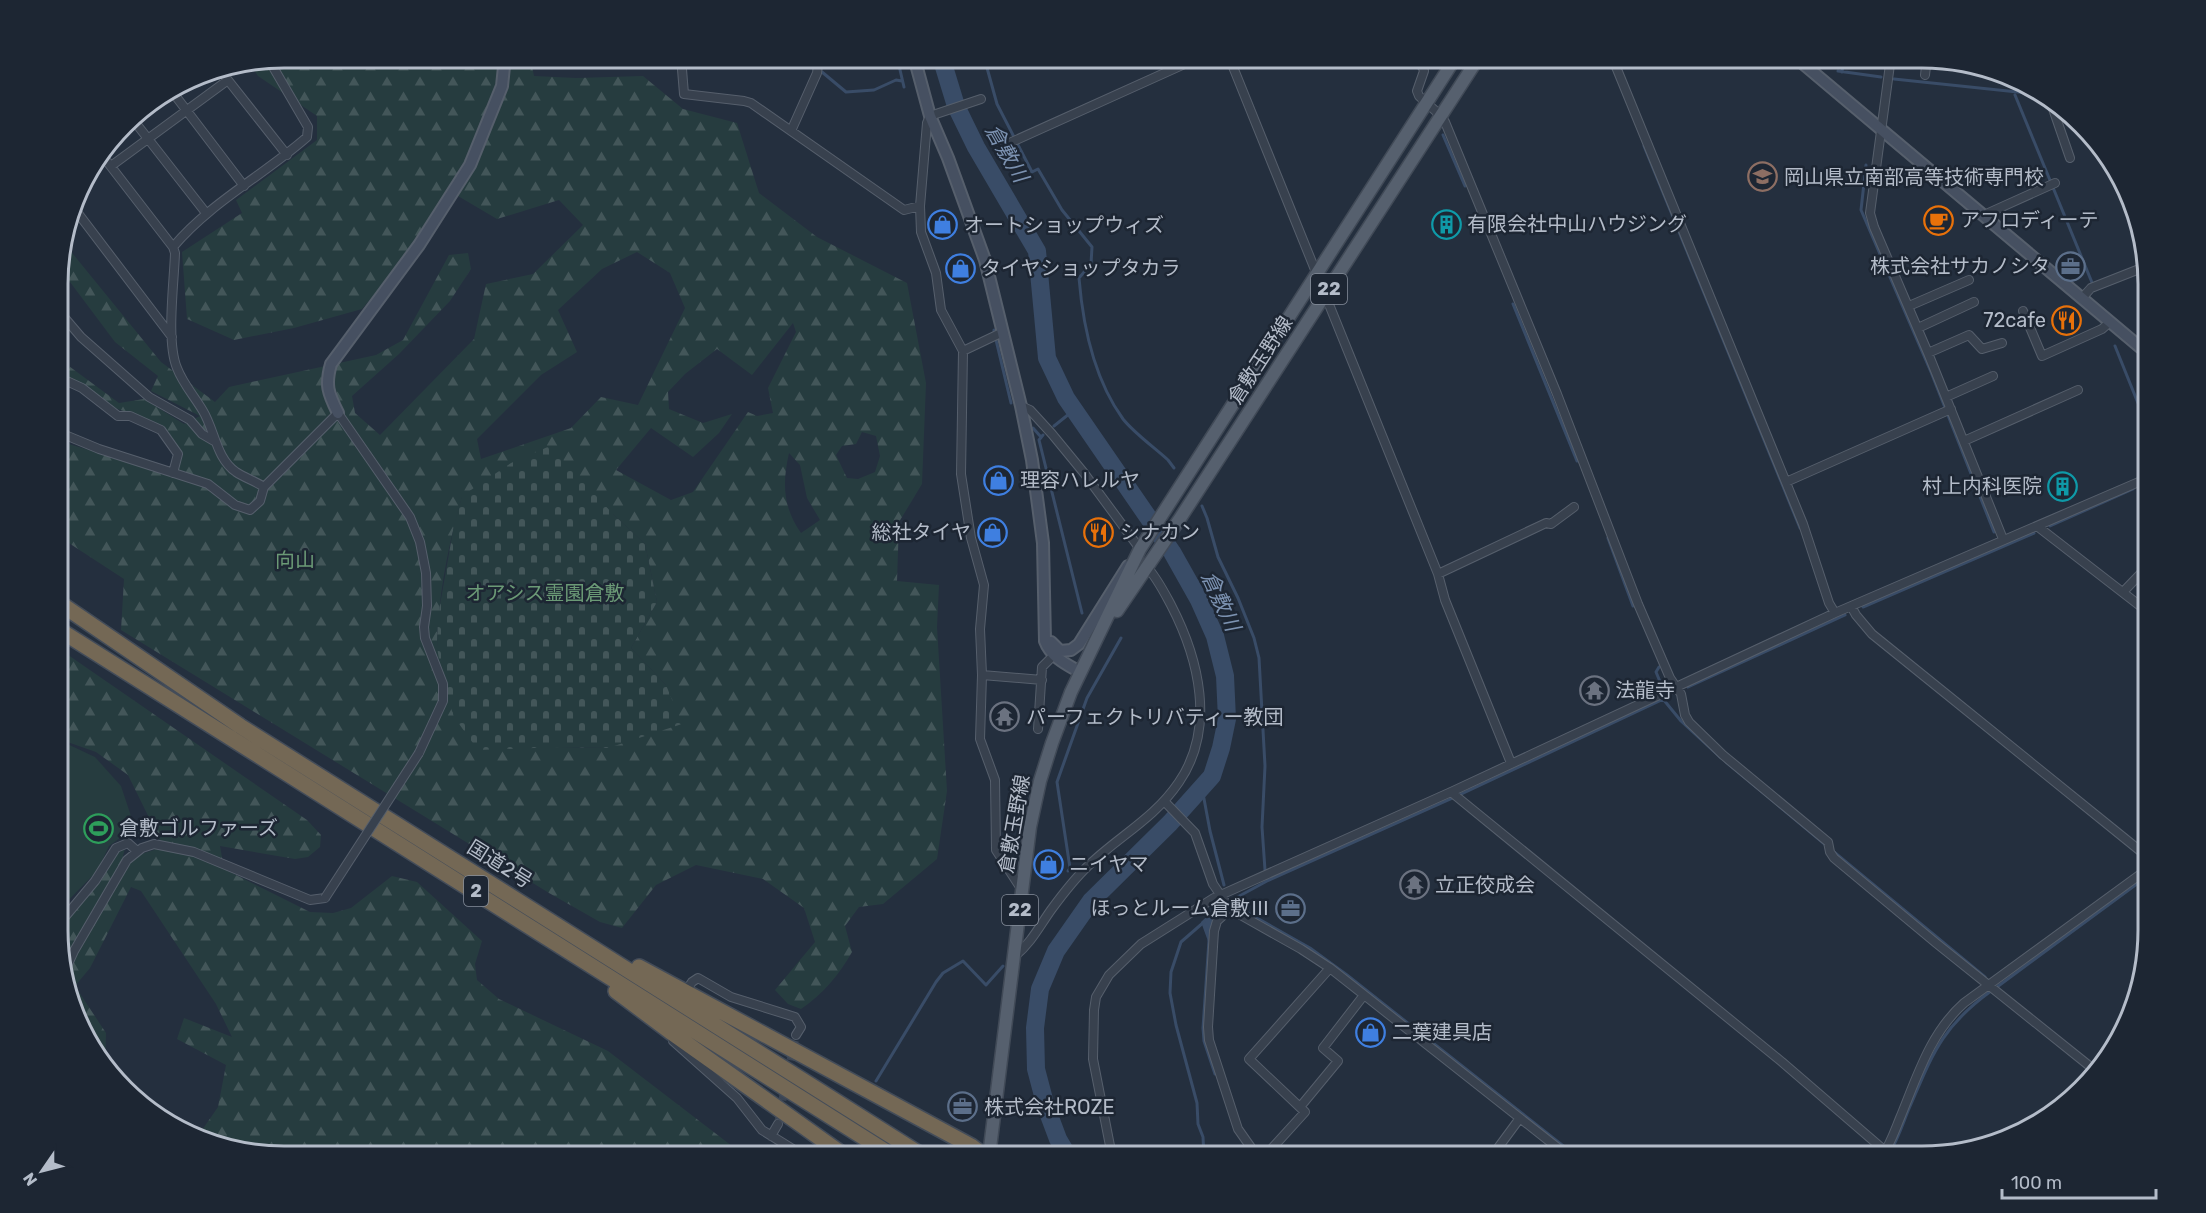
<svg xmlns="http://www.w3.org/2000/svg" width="2206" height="1213" font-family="Rubik,'Noto Sans JP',sans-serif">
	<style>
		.green { fill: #263c3f }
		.forest { fill: url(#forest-firs); fill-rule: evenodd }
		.cemetery { fill: url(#cemetery-stones) }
		.water { fill: #394c67 }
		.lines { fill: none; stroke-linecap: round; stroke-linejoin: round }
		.stream { stroke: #394c67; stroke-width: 3 }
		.river { stroke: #394c67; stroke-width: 18 }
		.street-tunnel { stroke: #3a4453; stroke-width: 8; stroke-dasharray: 8 4; stroke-linecap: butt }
		.street-casing { stroke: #565f6c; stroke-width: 10 }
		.secondary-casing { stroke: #565f6c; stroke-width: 14 }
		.primary-casing { stroke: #414a57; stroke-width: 15 }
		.highway-casing { stroke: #434c59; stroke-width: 18 }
		.street { stroke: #38414e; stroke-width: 8 }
		.secondary { stroke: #465061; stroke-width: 10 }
		.primary { stroke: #56606e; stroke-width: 12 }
		.highway { stroke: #746855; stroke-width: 15 }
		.street-bridge-casing { stroke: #565f6c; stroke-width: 10; stroke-linecap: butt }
		.street-bridge { stroke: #38414e; stroke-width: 8 }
		.labels { text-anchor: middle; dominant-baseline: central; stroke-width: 5; stroke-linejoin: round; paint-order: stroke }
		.shield { fill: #1d2633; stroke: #878f9c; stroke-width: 1.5 }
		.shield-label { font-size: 18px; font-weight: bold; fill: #b4bcc9 }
		.poi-label { font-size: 20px; fill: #b4bcc9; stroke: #1d2633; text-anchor: start }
		.street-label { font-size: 20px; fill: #b4bcc9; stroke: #1d2633 }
		.park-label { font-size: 20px; fill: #6b9a76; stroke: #1d2633 }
		.water-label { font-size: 21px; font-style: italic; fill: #7c92b1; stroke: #1d2633 }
		.rim { fill: none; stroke: #b4bcc9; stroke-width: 3 }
	</style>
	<defs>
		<pattern id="forest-firs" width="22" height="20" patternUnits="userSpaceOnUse" patternTransform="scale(1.5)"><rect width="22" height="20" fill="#263c3f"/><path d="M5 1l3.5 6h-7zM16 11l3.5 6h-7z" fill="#435659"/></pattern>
		<pattern id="cemetery-stones" width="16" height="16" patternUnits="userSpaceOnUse" patternTransform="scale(1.5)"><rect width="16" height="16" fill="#263c3f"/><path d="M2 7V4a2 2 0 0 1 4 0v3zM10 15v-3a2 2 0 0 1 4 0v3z" fill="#435659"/></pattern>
	</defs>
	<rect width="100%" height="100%" fill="#242f3e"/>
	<path class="green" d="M59 740 95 757 121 786 133 822 145 839 124 835 109 846 98 870 59 910Z"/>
	<path class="forest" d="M283 57H530L534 76 576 78 643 76 683 109 737 123 759 193 817 237 907 283 926 383 922 484 899 522 897 581 939 585 937 627 947 791 937 859 883 904 859 907 845 926 852 952C839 975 823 994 801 1009L788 1004 775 990 815 942 804 908 763 879 696 865 656 885 622 928 600 922 549 893 121 630 124 579 58 536V444H69L171 475 177 446 155 422 112 407 58 373V358L119 403 144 399 184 424 200 416 151 391 158 376 115 342 58 266 64 243 161 362 215 402 229 387 376 355 403 340 449 255 468 253 471 269 450 301 399 354 352 396 355 413 380 435 474 339 486 284 533 274 583 225 559 200 497 219 458 196 362 309 294 328 234 340 187 319 182 252 242 213 236 200 317 140V116L258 76 250 64ZM637 252 670 273 685 308 638 405 601 397 571 428 481 459 477 439 541 375 577 352 558 310 602 269ZM793 323 796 332 768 388 773 413 757 416 748 412 693 492 671 500 616 470 651 428 693 457 719 433 732 414 703 423 669 409 668 392 685 374 717 349 752 375ZM862 432 876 436 880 456 875 472 858 479 847 478 836 455 842 446 856 444ZM789 453 800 465 807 498 820 520 801 533C783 507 782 484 789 453ZM462 497 613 514 645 544 657 602 631 648 666 685 608 748 560 747 437 647C438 597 448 545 462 497Z
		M58 648 307 820 321 835 320 847 308 857 295 859 220 846 224 869 310 912 333 913 351 908 392 876 417 882 482 941 475 964 477 980 499 999 608 1051 745 1156H311L303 1146 227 1143 186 1133H200L218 1107 226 1065 177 1039 184 1018 232 1037 216 1004 141 891 131 887 90 968 75 986 106 1033 105 1068 74 1016 59 960V929L74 913 118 850 125 848 122 860 154 850 160 840 128 775 96 752 59 739Z"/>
	<path class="cemetery" d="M550 446 613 514 645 544 657 602 631 648 666 685 682 724 608 748 560 747 478 750 454 717 443 684 437 647 438 616 454 525 462 496 511 463Z"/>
	<path class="water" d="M1218 906 1222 910 1213 921 1209 944 1201 922Z"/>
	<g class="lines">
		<path class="stream" d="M897 57 904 87
			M984 57 997 104 1032 172 1038 169 1062 210 1092 247 1091 264 1079 278C1083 327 1094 379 1123 419 1134 433 1155 448 1168 460L1174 468
			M1413 57 1418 68
			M1746 57 1776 61
			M814 69V57
			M1838 71 1881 77
			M822 72 846 92 874 90 896 80 902 81
			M1842 72 1844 57
			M1894 79 2045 95
			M2015 95 2093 285
			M1443 135 1465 186
			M1644 146 1800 528
			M1866 165 1861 210 1931 372 1994 532
			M1513 304 1577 461
			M994 330V332
			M996 340 1011 403
			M2115 346 2148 428
			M1054 426 1074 410
			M1033 428 1041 437
			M1043 435 1039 440 1082 613
			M1202 506 1207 518 1218 557 1238 598 1254 638 1259 658 1265 766 1262 827 1265 870
			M2050 526 2133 489
			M1608 538 1633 606
			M1863 607 2034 533
			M1659 667 1656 672 1661 684
			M1688 687 1845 615
			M1663 699 1681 721 1721 758
			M1726 762 1827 846
			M1202 788 1210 831 1224 885
			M1834 852 1985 977
			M1068 871 1070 868 1057 782 1087 698 1121 638
			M1267 881 1455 797 1670 696
			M1234 899 1237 905 1241 909 1310 948 1347 975 1576 1156
			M1232 900 1267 881V879
			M1204 922 1181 942 1171 972 1170 993 1176 1025 1197 1103 1198 1124 1203 1137 1204 1156
			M1209 940 1203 1028 1204 1041 1215 1074
			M1997 987 2149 875
			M876 1081 936 982 943 973 963 961 986 985 1003 966
			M1255 1147 1264 1156
			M1889 1154C1897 1141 1902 1126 1908 1111 1932 1056 1940 1028 1991 991"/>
		<path class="river" d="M941 57 956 106 976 147 1037 251 1047 358 1066 398 1172 552 1199 600 1215 636 1225 676 1227 719 1221 748 1212 776 1170 823 1091 901 1056 951 1040 989 1035 1028 1036 1069 1046 1107 1058 1139 1068 1156"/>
		<path class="street-tunnel" d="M788 1072 796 1035
			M778 1124 785 1086"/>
		<defs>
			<path id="street" d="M681 57 684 94 744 101 751 103 904 210 920 206
				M1229 57 1438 574 1445 600 1511 763
				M1419 57 1424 71 1417 91 1419 96 1440 115 1445 122 1557 394 1638 604 1670 678 1681 694 1685 715 1689 722 1723 755 1828 842 1830 852 1834 858 1936 943 2097 1072
				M1612 57 1803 524 1829 603 1835 613
				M1891 57 1870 213 1874 227 1928 353 2003 539
				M220 70 287 155
				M1925 75 1927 58
				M171 90 244 186
				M2059 104 2051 103 2070 158
				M131 117 206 213
				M791 131 817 73 819 57
				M1005 145 1200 57
				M102 155 173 247
				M111 166 228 80
				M74 208 172 337
				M1984 215 2055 183
				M2082 298 2091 288 2147 266
				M1909 306 1969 280
				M58 310 81 337 149 397 190 420 202 434 214 441
				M2023 311 2042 356 2102 329 2110 322
				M1918 328 1974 302
				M1003 332 963 351 961 474 971 538 984 585 980 629 982 675 980 739 995 780 996 850 1022 890
				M963 351 941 310 936 273 921 232 920 206 927 123 930 116 981 99
				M1928 353 1969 335 1982 349 2002 343
				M58 377 82 388 118 416H130L161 430 178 454 173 473
				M1946 397 1993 376
				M1021 406 1030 410 1052 434 1084 473 1140 549
				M58 432 99 449 208 484 235 505 250 510 260 501 264 487 338 413 410 517 420 542 426 573 427 606 424 627 425 638 443 684V701L419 753
				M1964 441 2078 390
				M1786 482 1951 409
				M264 487C255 481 245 478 236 472 216 458 215 431 203 411 195 397 183 384 177 368 166 341 174 284 175 253L173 247C211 202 264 175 307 137L308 127 269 60
				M2037 526 2148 612
				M1438 574 1546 523 1551 524 1574 507
				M2123 592 2148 566
				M1851 606 1856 615 1872 634 2149 858
				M982 675 1042 680
				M1038 729 1042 667 1054 655
				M1451 792 1782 1062 1891 1156
				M1164 801 1195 833 1213 884 1230 909 1301 949 1330 968 1568 1156
				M1230 909 1217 921 1214 931 1208 1027 1209 1040 1238 1129 1257 1156
				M59 924 95 881 116 848 128 843 137 851
				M1015 956C1031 943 1039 927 1051 910 1062 895 1075 878 1089 865 1119 836 1154 819 1179 782 1216 728 1199 659 1171 605 1164 592 1157 578 1147 567
				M63 975 74 951 127 860 142 848 154 844 194 852 310 900 325 898
				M686 991 692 982 698 978 731 997 795 1017 801 1027 796 1035
				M673 1041 737 1098 762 1130 804 1156
				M1300 1107 1338 1061 1323 1048 1364 995
				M771 1136 778 1124
				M1112 1156 1093 1059 1094 1010 1096 997 1109 975 1141 944 1214 898 1451 792 1835 613 2148 478
				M1265 1156 1305 1112 1249 1059 1330 968
				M1492 1156 1520 1118
				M1882 1156C1890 1145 1895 1130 1900 1118 1917 1077 1930 1033 1964 1003L2149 868"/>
			<path id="secondary" d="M914 57 930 116 948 158 985 260 1021 406 1032 460 1043 543 1045 641C1051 657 1066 664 1080 672
				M1795 57 2147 353
				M338 413C328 393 325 385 331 364L419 245 470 165 502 86 505 57
				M1051 642 1060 651 1071 650 1079 644 1128 566"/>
			<path id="primary" d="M1117 611 1179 520 1479 57
				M989 1156 1030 827 1040 781 1052 743 1071 692 1140 549 1456 57"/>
			<path id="highway" d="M58 602 240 726 923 1156
				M58 629 893 1156
				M639 967 971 1146 984 1156
				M616 991 672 1033 845 1156"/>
		</defs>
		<use href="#street" class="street-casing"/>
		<use href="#secondary" class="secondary-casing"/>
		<use href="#primary" class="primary-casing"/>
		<use href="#highway" class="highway-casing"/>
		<use href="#street" class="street"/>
		<use href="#secondary" class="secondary"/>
		<use href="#primary" class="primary"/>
		<use href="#highway" class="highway"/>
		<defs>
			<path id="street-bridge" d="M325 898 419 753"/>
		</defs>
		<use href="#street-bridge" class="street-bridge-casing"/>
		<use href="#street-bridge" class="street-bridge"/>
	</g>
	<defs>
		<symbol id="university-ring" viewBox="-11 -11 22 22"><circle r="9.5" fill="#1d2633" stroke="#8d6e63" stroke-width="1.5"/><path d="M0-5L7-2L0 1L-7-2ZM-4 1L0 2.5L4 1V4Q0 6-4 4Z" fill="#8d6e63"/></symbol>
		<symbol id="cafe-ring" viewBox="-11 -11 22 22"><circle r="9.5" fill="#1d2633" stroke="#e8710a" stroke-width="1.5"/><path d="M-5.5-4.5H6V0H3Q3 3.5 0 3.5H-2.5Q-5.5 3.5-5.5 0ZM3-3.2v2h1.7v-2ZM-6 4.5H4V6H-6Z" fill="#e8710a"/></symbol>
		<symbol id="building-ring" viewBox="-11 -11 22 22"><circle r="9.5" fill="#1d2633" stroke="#0f9aa8" stroke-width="1.5"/><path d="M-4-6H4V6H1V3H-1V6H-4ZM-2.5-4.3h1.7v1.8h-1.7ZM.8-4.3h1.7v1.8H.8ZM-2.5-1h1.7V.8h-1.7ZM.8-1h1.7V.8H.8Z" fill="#0f9aa8"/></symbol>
		<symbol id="shop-ring" viewBox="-11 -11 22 22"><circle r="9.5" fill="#1d2633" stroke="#3f7fe0" stroke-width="1.5"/><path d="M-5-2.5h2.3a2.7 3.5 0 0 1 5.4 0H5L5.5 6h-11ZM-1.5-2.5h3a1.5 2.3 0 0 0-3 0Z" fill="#3f7fe0"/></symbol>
		<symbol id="office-ring" viewBox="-11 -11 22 22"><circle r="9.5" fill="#1d2633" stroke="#5c6f8a" stroke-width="1.5"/><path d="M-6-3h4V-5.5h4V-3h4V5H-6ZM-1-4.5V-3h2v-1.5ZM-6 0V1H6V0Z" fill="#5c6f8a"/></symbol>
		<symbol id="restaurant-ring" viewBox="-11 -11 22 22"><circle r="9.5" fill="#1d2633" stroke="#e8710a" stroke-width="1.5"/><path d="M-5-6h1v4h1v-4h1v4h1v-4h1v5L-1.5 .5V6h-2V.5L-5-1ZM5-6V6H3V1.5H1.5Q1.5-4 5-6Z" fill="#e8710a"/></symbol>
		<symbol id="temple-ring" viewBox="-11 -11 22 22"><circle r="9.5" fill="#1d2633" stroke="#6b7280" stroke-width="1.5"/><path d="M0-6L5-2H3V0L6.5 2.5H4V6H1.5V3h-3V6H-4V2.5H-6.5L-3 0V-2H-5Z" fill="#6b7280"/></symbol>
		<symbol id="stadium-ring" viewBox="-11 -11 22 22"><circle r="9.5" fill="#1d2633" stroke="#2e9e5b" stroke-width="1.5"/><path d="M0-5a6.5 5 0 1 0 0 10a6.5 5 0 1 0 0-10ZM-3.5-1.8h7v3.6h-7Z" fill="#2e9e5b"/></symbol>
	</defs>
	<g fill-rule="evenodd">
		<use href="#university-ring" x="1746" y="160" width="33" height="33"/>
		<use href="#cafe-ring" x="1922" y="204" width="33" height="33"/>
		<use href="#building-ring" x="1430" y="208" width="33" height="33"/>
		<use href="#shop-ring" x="926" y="208" width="33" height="33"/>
		<use href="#office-ring" x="2054" y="250" width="33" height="33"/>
		<use href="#shop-ring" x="944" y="252" width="33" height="33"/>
		<use href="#restaurant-ring" x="2050" y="304" width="33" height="33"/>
		<use href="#shop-ring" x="982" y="464" width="33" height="33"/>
		<use href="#building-ring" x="2046" y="470" width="33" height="33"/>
		<use href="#shop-ring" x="976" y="516" width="33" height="33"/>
		<use href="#restaurant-ring" x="1082" y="516" width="33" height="33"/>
		<use href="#temple-ring" x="1578" y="674" width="33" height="33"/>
		<use href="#temple-ring" x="988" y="700" width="33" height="33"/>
		<use href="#stadium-ring" x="82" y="812" width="33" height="33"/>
		<use href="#shop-ring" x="1032" y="848" width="33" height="33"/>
		<use href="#temple-ring" x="1398" y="868" width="33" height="33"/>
		<use href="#office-ring" x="1274" y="892" width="33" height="33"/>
		<use href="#shop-ring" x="1354" y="1016" width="33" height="33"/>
		<use href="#office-ring" x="946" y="1090" width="33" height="33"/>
	</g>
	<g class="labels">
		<g class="shield">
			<rect x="1311" y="274" width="36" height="30" rx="4.5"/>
			<rect x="464" y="876" width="24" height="30" rx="4.5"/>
			<rect x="1002" y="895" width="36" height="30" rx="4.5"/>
		</g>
		<g class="shield-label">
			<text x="1329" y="289">22</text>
			<text x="476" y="891">2</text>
			<text x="1020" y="910">22</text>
		</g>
		<g class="poi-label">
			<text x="1784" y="177">岡山県立南部高等技術専門校</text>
			<text x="1960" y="220">アフロディーテ</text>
			<text x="1467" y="224">有限会社中山ハウジング</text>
			<text x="964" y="225">オートショップウィズ</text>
			<text x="2050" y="266" text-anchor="end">株式会社サカノシタ</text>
			<text x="981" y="268">タイヤショップタカラ</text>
			<text x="2046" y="320" text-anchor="end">72cafe</text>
			<text x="1020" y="480">理容ハレルヤ</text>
			<text x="2042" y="486" text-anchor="end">村上内科医院</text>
			<text x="971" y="532" text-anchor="end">総社タイヤ</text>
			<text x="1120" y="532">シナカン</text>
			<text x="1615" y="690">法龍寺</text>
			<text x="1026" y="717">パーフェクトリバティー教団</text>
			<text x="119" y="828">倉敷ゴルファーズ</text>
			<text x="1069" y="864">ニイヤマ</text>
			<text x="1435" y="885">立正佼成会</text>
			<text x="1270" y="908" text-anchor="end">ほっとルーム倉敷Ⅲ</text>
			<text x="1392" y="1032">二葉建具店</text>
			<text x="984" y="1107">株式会社ROZE</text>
		</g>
		<g class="street-label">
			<text transform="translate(1260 360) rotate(-57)">倉敷玉野線</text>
			<text transform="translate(1014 824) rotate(-80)">倉敷玉野線</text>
			<text transform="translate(500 864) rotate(32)">国道2号</text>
		</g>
		<g class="park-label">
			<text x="295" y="560">向山</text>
			<text x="545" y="593">オアシス霊園倉敷</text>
		</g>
		<g class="water-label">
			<text transform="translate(1007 153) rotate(60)">倉敷川</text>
			<text transform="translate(1221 601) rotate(65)">倉敷川</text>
		</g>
	</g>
	<path d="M0 0H2206V1213H0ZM284 68H1922A216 216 0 0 1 2138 284V930A216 216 0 0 1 1922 1146H284A216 216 0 0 1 68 930V284A216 216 0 0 1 284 68Z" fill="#1d2633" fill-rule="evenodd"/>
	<path class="rim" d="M284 68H1922A216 216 0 0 1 2138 284V930A216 216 0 0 1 1922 1146H284A216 216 0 0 1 68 930V284A216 216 0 0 1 284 68Z"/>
	<g transform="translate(42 1171) rotate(235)" stroke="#1d2633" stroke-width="4.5" paint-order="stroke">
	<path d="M0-4.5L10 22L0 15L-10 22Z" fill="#b4bcc9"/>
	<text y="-9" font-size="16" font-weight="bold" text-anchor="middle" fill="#b4bcc9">N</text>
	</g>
	<path d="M2002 1189v9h154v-9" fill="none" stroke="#b4bcc9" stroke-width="3"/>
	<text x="2011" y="1189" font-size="18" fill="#b4bcc9" stroke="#1d2633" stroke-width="4.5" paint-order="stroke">100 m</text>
</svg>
